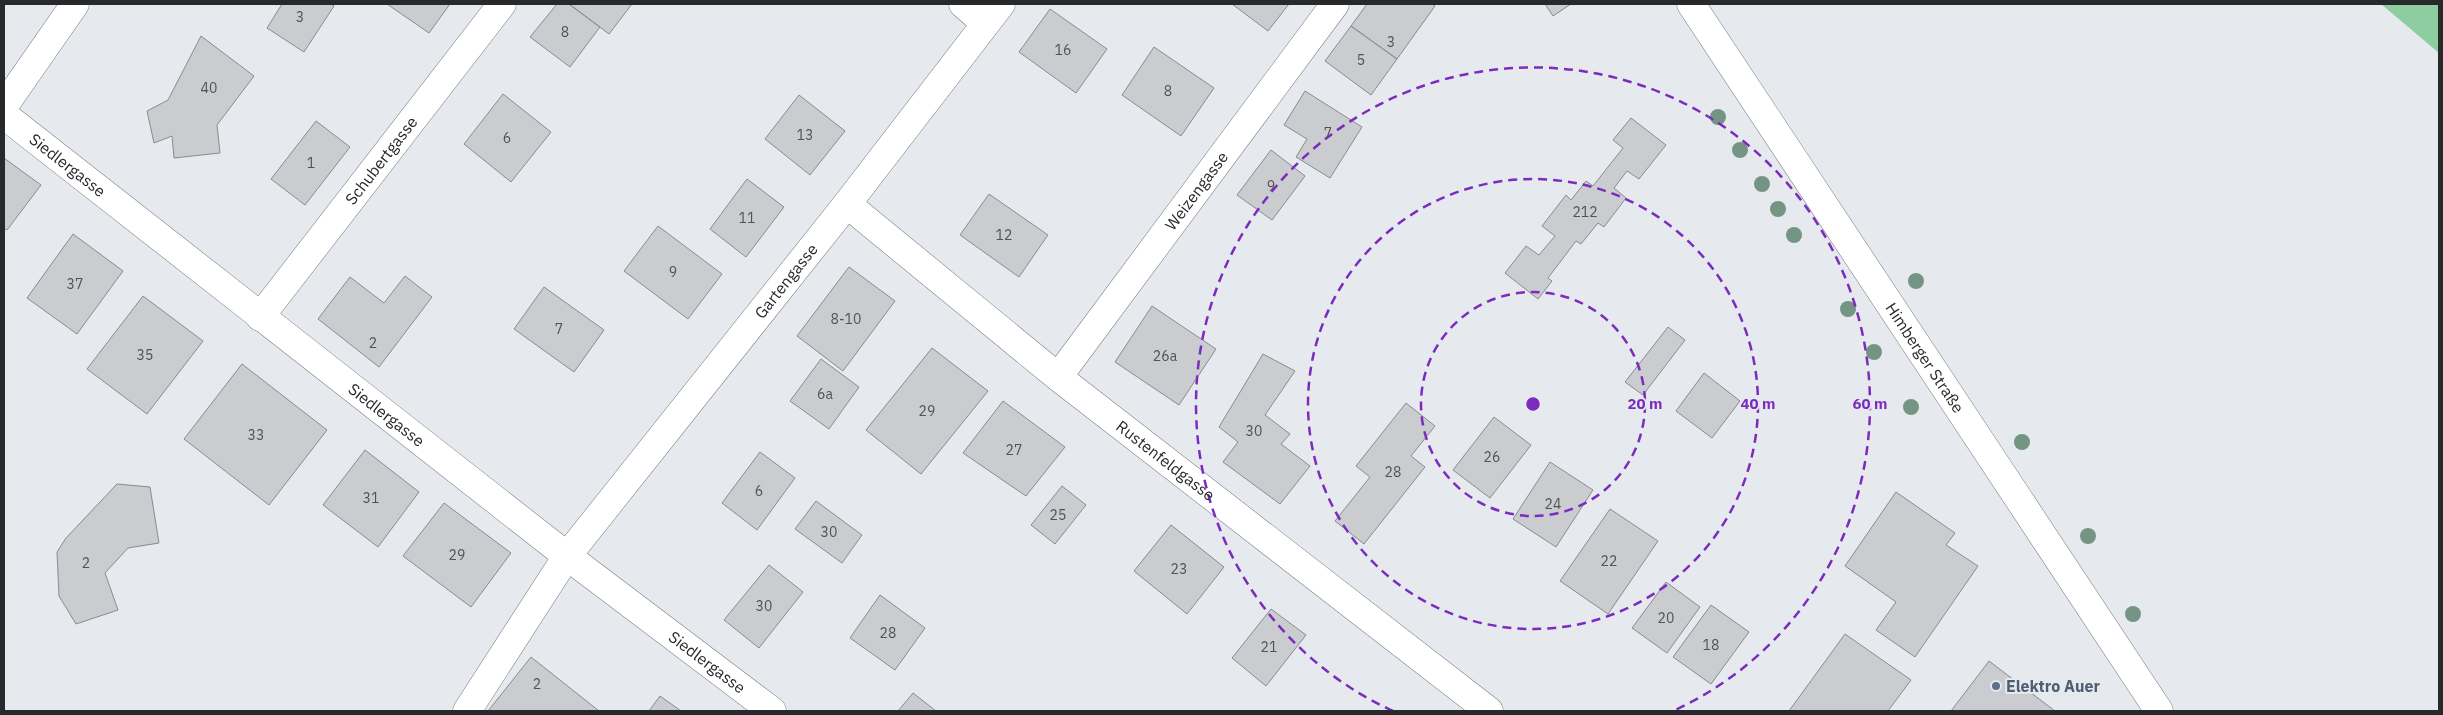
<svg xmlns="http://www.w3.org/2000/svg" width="2443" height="715" font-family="'IBM Plex Sans',sans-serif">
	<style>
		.green { fill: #8ecd9f }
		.building { fill: #caccd0; stroke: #898b8f }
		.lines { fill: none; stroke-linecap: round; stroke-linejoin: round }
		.street-casing { stroke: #7a7c80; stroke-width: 29 }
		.secondary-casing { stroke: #7a7c80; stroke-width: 29 }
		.street { stroke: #fff; stroke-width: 28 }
		.secondary { stroke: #fff; stroke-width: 28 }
		.tree { fill: #749583 }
		.ring { fill: none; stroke: #7b2cbf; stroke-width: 2.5; stroke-dasharray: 9 6 }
		.service-dot { fill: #5c6f8a; stroke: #e6e9ed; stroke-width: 2 }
		.labels { text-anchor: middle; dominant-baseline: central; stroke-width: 4; stroke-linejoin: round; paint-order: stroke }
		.number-label { font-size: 14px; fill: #505254 }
		.street-label { font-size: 16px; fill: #28292b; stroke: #e6e9ed }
		.service-label { font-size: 16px; font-weight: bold; fill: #4e5e75; stroke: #e6e9ed; text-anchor: start }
		.centre { fill: #7b2cbf; stroke: #e6e9ed; stroke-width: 2.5 }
		.ring-label { font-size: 15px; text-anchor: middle; font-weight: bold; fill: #7b2cbf; stroke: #e6e9ed; stroke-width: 4; stroke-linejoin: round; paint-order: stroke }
	</style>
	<rect width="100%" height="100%" fill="#e6e9ed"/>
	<path class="green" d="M2381 4H2439V53Z"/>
	<path class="building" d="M282 4H331L334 6 304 52 267 28Z
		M387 4H450L429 33Z
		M557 4H569L600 27 570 67 530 37Z
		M569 4H632L609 34Z
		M1232 4H1289L1268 31Z
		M1367 4H1432L1435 6 1397 59 1351 26Z
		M1545 4H1571L1553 16Z
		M1050 9 1107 49 1076 93 1019 52Z
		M1351 26 1397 59 1371 95 1325 61Z
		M201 36 254 76 217 125 220 153 174 158 172 136 154 143 147 111 168 100Z
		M1154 47 1214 88 1181 136 1122 95Z
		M1305 91 1362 127 1330 178 1296 157 1307 139 1284 125Z
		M503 94 551 132 511 182 464 144Z
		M799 95 845 131 810 175 765 139Z
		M1631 118 1666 145 1639 179 1627 171 1614 188 1626 198 1604 227 1598 223 1581 244 1576 241 1548 278 1552 281 1538 299 1505 273 1526 246 1539 255 1555 236 1542 226 1566 195 1571 200 1586 181 1593 186 1623 148 1613 140Z
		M316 121 350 147 305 205 271 179Z
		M1271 150 1305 176 1272 220 1237 195Z
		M4 158 41 185 7 230 4 228Z
		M747 179 784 207 746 257 710 229Z
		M989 194 1048 235 1019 277 960 235Z
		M658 226 722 274 688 319 624 271Z
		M73 234 123 271 77 334 27 298Z
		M849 267 895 301 843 371 797 336Z
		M405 276 432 297 379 367 318 319 350 277 384 303Z
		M544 287 604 330 574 372 514 329Z
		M143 296 203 341 147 414 87 369Z
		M1152 306 1216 349 1179 405 1115 362Z
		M1668 327 1685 340 1643 395 1625 382Z
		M932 348 988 391 921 474 866 430Z
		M1263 354 1295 371 1265 415 1290 434 1281 444 1310 466 1280 504 1223 462 1238 442 1219 427Z
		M821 359 859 387 829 429 790 401Z
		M242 364 327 430 269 505 184 439Z
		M1704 373 1740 401 1712 438 1676 411Z
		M1003 401 1065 447 1026 496 963 453Z
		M1406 403 1435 426 1411 456 1425 467 1364 544 1335 521 1370 477 1356 466Z
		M1494 417 1531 445 1490 498 1453 470Z
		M365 450 419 492 378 547 323 505Z
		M760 452 795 478 757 530 722 503Z
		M1550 462 1593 490 1556 547 1513 519Z
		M117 484 150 487 159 543 128 548 105 573 118 610 76 624 59 596 57 552 66 538Z
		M1062 486 1086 505 1055 544 1031 525Z
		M1896 492 1955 533 1946 545 1978 566 1915 657 1876 630 1896 602 1845 566Z
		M816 501 862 535 842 563 795 529Z
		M444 503 511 553 471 607 403 556Z
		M1610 509 1658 541 1608 614 1560 581Z
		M1171 525 1224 567 1187 614 1134 571Z
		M769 565 803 592 759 648 724 620Z
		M1666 582 1700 607 1667 653 1632 628Z
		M880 595 925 628 895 670 850 638Z
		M1711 605 1749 632 1711 684 1673 657Z
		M1271 609 1306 635 1266 686 1232 658Z
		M1845 634 1911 680 1888 711H1789Z
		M531 657 599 711H488Z
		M1989 661 2055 711H1951Z
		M913 693 936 711H898Z
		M660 696 681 711H649Z"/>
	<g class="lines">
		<defs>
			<g id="street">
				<path d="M963 4 985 23"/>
				<path d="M4 106 75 4"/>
				<path id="s1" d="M4 115 567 556 772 711"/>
				<path id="s2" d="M847 204 1058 377 1489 711"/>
				<path id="s3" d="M260 317 502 4"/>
				<path id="s4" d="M1058 377 1335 4"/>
				<path id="s5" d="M467 711 567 556 847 204 1001 4"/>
			</g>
			<g id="secondary">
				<path id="s6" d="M1691 4 2159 711"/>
			</g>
		</defs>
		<use href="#street" class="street-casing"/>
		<use href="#secondary" class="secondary-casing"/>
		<use href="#street" class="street"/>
		<use href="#secondary" class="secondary"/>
	</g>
	<g class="tree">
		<circle cx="1718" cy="117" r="8"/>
		<circle cx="1740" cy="150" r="8"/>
		<circle cx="1762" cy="184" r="8"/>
		<circle cx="1778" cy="209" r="8"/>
		<circle cx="1794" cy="235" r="8"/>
		<circle cx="1916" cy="281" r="8"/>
		<circle cx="1848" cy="309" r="8"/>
		<circle cx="1874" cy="352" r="8"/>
		<circle cx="1911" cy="407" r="8"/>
		<circle cx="2022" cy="442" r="8"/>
		<circle cx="2088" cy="536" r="8"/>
		<circle cx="2133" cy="614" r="8"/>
	</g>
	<g class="ring">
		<circle cx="1533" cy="404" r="112"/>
		<circle cx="1533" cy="404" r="225"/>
		<path d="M1393 711A337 337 0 1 1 1673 711"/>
	</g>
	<circle class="service-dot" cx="1996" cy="686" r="5"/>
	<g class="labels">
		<g class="number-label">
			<text x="300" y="17">3</text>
			<text x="565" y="32">8</text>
			<text x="1391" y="42">3</text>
			<text x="1063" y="50">16</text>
			<text x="1361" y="60">5</text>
			<text x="209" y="88">40</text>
			<text x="1168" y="91">8</text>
			<text x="1328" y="133">7</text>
			<text x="805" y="135">13</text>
			<text x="507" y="138">6</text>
			<text x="311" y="163">1</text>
			<text x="1271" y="186">9</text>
			<text x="1585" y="212">212</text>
			<text x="747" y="218">11</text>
			<text x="1004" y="235">12</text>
			<text x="673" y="272">9</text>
			<text x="75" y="284">37</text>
			<text x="846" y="319">8-10</text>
			<text x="559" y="329">7</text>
			<text x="373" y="343">2</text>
			<text x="145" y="355">35</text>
			<text x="1165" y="356">26a</text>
			<text x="825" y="394">6a</text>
			<text x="927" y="411">29</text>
			<text x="1254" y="431">30</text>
			<text x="256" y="435">33</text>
			<text x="1014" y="450">27</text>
			<text x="1492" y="457">26</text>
			<text x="1393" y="472">28</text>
			<text x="759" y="491">6</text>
			<text x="371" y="498">31</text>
			<text x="1553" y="504">24</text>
			<text x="1058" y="515">25</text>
			<text x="829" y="532">30</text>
			<text x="457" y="555">29</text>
			<text x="1609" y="561">22</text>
			<text x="86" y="563">2</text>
			<text x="1179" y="569">23</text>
			<text x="764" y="606">30</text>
			<text x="1666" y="618">20</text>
			<text x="888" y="633">28</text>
			<text x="1711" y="645">18</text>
			<text x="1269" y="647">21</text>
			<text x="537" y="684">2</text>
		</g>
		<g class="street-label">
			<text stroke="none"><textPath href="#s3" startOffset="198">Schubertgasse</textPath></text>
			<text stroke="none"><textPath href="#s1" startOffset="81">Siedlergasse</textPath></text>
			<text stroke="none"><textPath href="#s4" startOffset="232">Weizengasse</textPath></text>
			<text stroke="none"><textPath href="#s5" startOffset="536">Gartengasse</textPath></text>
			<text stroke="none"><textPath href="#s6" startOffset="424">Himberger Straße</textPath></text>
			<text stroke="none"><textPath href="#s1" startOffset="486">Siedlergasse</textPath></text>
			<text stroke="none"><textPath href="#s2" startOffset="409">Rustenfeldgasse</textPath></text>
			<text stroke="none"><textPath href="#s1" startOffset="891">Siedlergasse</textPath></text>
		</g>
		<g class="service-label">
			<text x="2006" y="686">Elektro Auer</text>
		</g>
	</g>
	<circle cx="1533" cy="404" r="8" class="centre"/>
	<g class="ring-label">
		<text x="1645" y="409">20 m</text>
		<text x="1758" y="409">40 m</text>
		<text x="1870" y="409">60 m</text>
	</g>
	<rect width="2443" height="715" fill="none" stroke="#28292b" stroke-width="10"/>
</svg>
